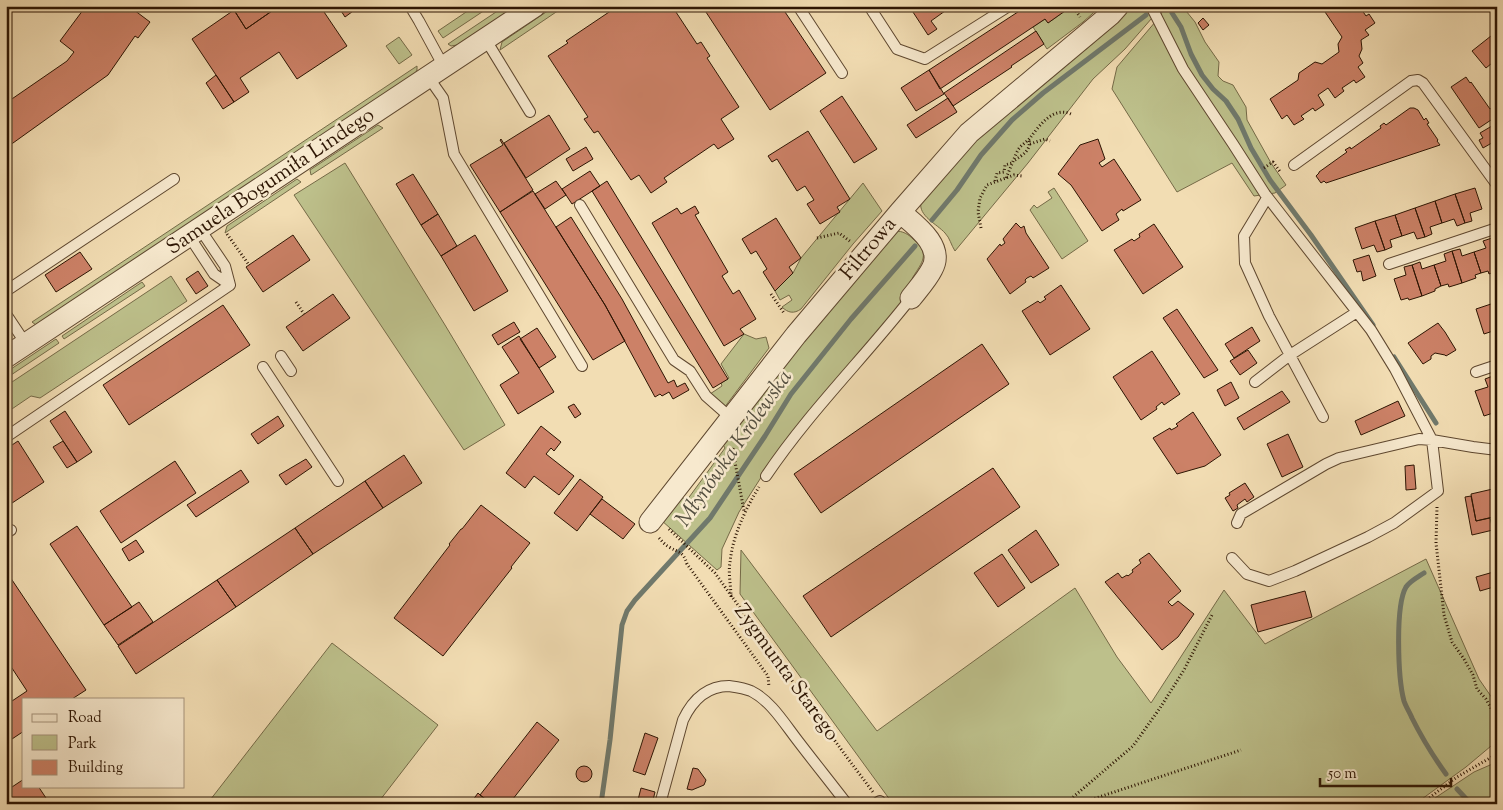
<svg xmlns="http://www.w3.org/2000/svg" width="1503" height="810" font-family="'Sorts Mill Goudy',serif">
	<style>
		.green { fill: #bdc08b; stroke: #756a47 }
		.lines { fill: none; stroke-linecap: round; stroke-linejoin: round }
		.stream { stroke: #70796c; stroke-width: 5 }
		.building { fill: #cc8167; stroke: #2d1503 }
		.service-casing { stroke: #5e472f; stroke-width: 12 }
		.minor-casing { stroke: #5e472f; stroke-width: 23 }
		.path { stroke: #2d1503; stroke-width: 3; stroke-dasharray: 1 2.5; stroke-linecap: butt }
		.service { stroke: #f7e9ce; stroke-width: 10 }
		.minor { stroke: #f7e9ce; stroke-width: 21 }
		.labels { text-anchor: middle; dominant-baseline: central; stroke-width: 5; stroke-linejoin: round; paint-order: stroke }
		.street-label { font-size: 21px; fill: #2d1503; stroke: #f7e9ce }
		.water-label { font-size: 22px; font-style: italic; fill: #544f40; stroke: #f7e9ce }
	</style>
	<rect width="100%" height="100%" fill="#f2ddb3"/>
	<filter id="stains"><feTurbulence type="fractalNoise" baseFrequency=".004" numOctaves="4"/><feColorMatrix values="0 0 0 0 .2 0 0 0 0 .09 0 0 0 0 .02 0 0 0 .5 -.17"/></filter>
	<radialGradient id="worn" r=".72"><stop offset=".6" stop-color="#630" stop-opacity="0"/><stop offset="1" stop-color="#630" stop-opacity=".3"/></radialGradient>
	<path class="green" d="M475 6H491L443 38 438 31Z
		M505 6H516L457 45 451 46 448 44Z
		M555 6H565L500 50 502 42Z
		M1072 6H1101L1083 22 1047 49 1033 27 1045 19 1048 23Z
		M1130 6 1146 7 1152 18 1125 49 1093 79 1028 163 955 251C951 245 950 238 945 233 937 224 918 216 921 202L974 138Z
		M1166 6H1182L1195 22 1205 42 1219 62 1218 76 1223 81 1233 85 1246 107 1247 120 1271 163 1286 185 1275 193 1254 196 1232 163 1177 192 1112 89 1117 67 1156 21Z
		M399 37 412 55 399 64 386 46Z
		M417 66V70L414 76 36 325 32 322Z
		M378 125 383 128 311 175 310 170Z
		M345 163 445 325 505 425 464 450 294 195Z
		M297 179 301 182 225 233 227 226Z
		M863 183 882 211 853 244 801 309C794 314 788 313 782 307L792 300 789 295 780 300 775 291 793 273 801 258Z
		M1054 188 1088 241 1062 259 1030 210 1034 205 1037 208 1052 198 1048 192Z
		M895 231C903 231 908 234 913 239 931 254 922 262 913 277 910 283 909 290 907 296L767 468 739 512 722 549 721 567 717 570 661 520 679 496 687 500 725 448 721 441Z
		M171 276 187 301 40 398 31 396 6 413V386Z
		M142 282 145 286 64 339 62 336Z
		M744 334 756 339 766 337 769 348 724 408 710 394 722 386 721 383 729 378 721 364Z
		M56 339 59 343 11 375 8 371Z
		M741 550 877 731 1075 588 1117 657 1151 703 1224 590 1265 644 1426 559 1479 679 1497 705V741L1466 767 1415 804H893L740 594Z
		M332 643 438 725 377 804H207Z
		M1497 762V804H1426L1474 772Z"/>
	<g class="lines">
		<path class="stream" d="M1172 13 1181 27 1191 54 1202 75 1213 89 1226 101 1238 119 1251 148 1270 180 1311 235 1373 325
			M932 220 957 190 981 155 1012 120 1043 93 1146 15
			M1394 357 1436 423
			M1424 573C1418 577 1410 581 1406 587 1395 606 1398 679 1404 701 1406 707 1410 713 1412 718 1422 738 1433 756 1446 774
			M1457 789 1471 804
			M601 804 610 740 622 625 627 611 635 600 710 518 765 436 791 394 851 319 915 246"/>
	</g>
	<path class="building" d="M86 6H131L130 7 150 22 138 38 135 36 108 75 6 148V103L67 61 74 52 60 41Z
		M240 6H269L272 11 246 29 234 10Z
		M279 6H320L347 46 297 79 279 52 240 78 249 92 234 102 192 39 234 10 246 29Z
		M338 6H360L345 17Z
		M618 6H672L697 44 701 42 710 56 707 58 739 107 721 119 734 139 718 149 714 144 664 178 667 182 651 193 639 175 631 180 598 131 594 133 584 119 588 117 548 56 568 43 566 41Z
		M702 6H781L826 73 770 110Z
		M909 6H952L931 21 937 29 928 35Z
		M1027 6H1072L1048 23 1045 19 940 89 929 70Z
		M1326 6H1359L1366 16 1369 14 1375 23 1365 30 1369 35 1361 40 1362 49 1359 56 1363 63 1358 67 1365 77 1356 83 1354 80 1342 88 1344 91 1335 98 1328 88 1318 95 1324 105 1315 111 1313 108 1301 116 1304 119 1294 125 1287 115 1282 119 1270 99 1298 80 1299 73 1315 62 1322 64 1339 52 1338 44 1342 37 1323 9Z
		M1203 18 1209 25 1203 30 1198 23Z
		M1036 31 1044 44 1011 66 1012 67 953 106 944 93Z
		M1496 32 1497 59 1486 68 1472 51Z
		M929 70 944 94 916 111 901 88Z
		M216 75 234 102 223 109 206 83Z
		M1466 77 1470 83 1471 82 1490 109 1495 106 1497 109V116L1479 128 1451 87Z
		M842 96 877 149 854 163 820 111Z
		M948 98 957 112 916 138 907 125Z
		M1410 108H1414L1418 110 1424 120 1426 118 1429 123 1427 124 1438 140 1437 141 1440 145 1326 183 1324 181 1321 183 1316 176 1319 173V172L1347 152 1345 150 1350 147 1351 149 1381 128 1380 126 1384 123 1386 125Z
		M549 115 570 149 526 178 504 143Z
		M1497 123V140L1483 148 1479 140 1483 138 1480 133Z
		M808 131 850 199 837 207 840 212 820 224 807 204 814 200 805 186 797 191 777 159 772 162 768 156Z
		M501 139 533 190 500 212 470 165 503 145 500 140Z
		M1098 139 1105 159 1099 163 1102 167 1114 159 1141 200 1123 211 1122 209 1116 214 1119 220 1102 231 1071 185 1058 174 1080 145Z
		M586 147 593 159 573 171 566 159Z
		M590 171 600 186 572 204 562 189Z
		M413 174 438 214 421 225 396 184Z
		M556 181 566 195 545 209 535 194Z
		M607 181 728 379 713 388 592 191Z
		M1475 188 1482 209 1470 213 1472 221 1465 223 1455 194Z
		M533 191 605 305 625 341 593 360 500 212Z
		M1455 194 1465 223 1457 226 1454 219 1442 223 1435 201Z
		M1435 201 1442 223 1430 227 1432 234 1425 237 1415 208Z
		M695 206 699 213 695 215 728 272 722 276 733 294 739 290 756 319 740 329 744 334 724 346 652 223 677 208 681 214Z
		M1415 208 1425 237 1417 239 1414 232 1402 236 1395 215Z
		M438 214 457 246 441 256 421 225Z
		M1395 215 1402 236 1390 240 1392 247 1385 250 1375 221Z
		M571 217 622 299 668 383 674 380 677 387 685 383 689 390 673 399 669 392 662 396 660 394 655 397 605 305 556 227Z
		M776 218 801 258 789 267 793 273 775 291 763 272 767 269 756 251 751 254 742 239Z
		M1375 221 1385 250 1377 252 1374 245 1362 249 1355 228Z
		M1016 223 1021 228 1024 226 1026 233 1049 268 1033 278 1031 276 1027 278 1025 280 1026 282 1010 294 987 259 1000 244 1001 246 1005 243 1003 239Z
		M1154 224 1183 267 1143 294 1114 250 1132 239 1134 241 1140 237 1139 234Z
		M293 235 310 260 263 292 246 267Z
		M475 235 508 291 474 311 441 256Z
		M1492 238 1497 253V271L1489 274 1488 271 1481 273 1474 252 1486 248 1483 241Z
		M1460 249 1462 256 1474 252 1481 273 1475 275 1476 278 1462 283 1452 251Z
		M1452 251 1462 283 1449 287 1448 284 1441 286 1434 265 1446 261 1444 254Z
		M80 252 92 269 56 292 45 275Z
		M1369 255 1376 276 1363 281 1361 271 1357 272 1353 260Z
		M1420 262 1422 269 1434 265 1441 286 1435 289V291L1422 296 1412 265Z
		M1412 265 1422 296 1409 300 1408 298 1401 300 1394 279 1406 275 1404 267Z
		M198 271 208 286 196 294 186 279Z
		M1061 285 1090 329 1050 355 1022 311 1038 301 1040 303 1046 299 1044 297Z
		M333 294 350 318 303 351 286 327Z
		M1494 303 1497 311V341L1493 331 1484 334 1476 309Z
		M223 305 250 345 129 425 103 385Z
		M1177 309 1218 370 1204 378 1163 318Z
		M514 322 520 332 498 345 492 335Z
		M1438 323 1445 332 1456 350 1446 356 1445 355 1435 353 1431 356V359L1423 364 1408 343Z
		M1252 327 1260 341 1234 358 1225 344Z
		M537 328 556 357 539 368 520 339Z
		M519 336 554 392 518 414 500 385 519 373 502 347Z
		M982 344 1009 384 821 513 794 474Z
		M1248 350 1257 363 1240 375 1230 361Z
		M1152 351 1180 394 1164 405 1162 402 1156 407 1157 409 1141 420 1113 377Z
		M1493 376 1497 387V414L1493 416V413L1484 416 1475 391 1488 387 1485 379Z
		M1231 382 1239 398 1225 406 1217 390Z
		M1282 391 1290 402 1244 430 1237 418Z
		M1398 401 1405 416 1361 435 1355 421Z
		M574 404 581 414 575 418 568 407Z
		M65 411 92 452 77 462 50 421Z
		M1193 412 1221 455 1205 466 1177 474 1153 438 1170 428 1171 430 1175 428 1178 426 1176 424Z
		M278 416 284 426 258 444 251 434Z
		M541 426 561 442 554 451 551 448 546 454 574 476 559 495 534 476 525 488 506 473Z
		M1288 434 1303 467 1282 477 1267 444Z
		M18 441 44 482 6 507V449Z
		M63 441 77 462 67 468 53 447Z
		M404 455 422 483 383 508 365 481Z
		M306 459 312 467 286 485 279 475Z
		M175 461 196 493 121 543 100 511Z
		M1414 465 1416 489 1406 490 1405 466Z
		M993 468 1020 507 831 637 803 596Z
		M241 470 249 482 196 517 187 505Z
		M580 479 603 497 577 531 554 513Z
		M365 481 383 508 313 554 295 528Z
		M1245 483 1254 497 1247 502 1245 499 1237 505 1238 508 1233 511 1225 498 1230 495 1229 493Z
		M1497 488V516L1476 521 1471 494Z
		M1471 496 1476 521 1490 518 1493 530 1472 535 1465 497Z
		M602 499 635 524 623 539 590 514Z
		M481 505 530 543 511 567 512 568 443 656 394 618 450 545 449 544 461 529H462Z
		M77 526 132 607 104 625 50 544Z
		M295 528 313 554 236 607 217 580Z
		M1036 530 1059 565 1031 583 1008 550Z
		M136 540 144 552 129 561 122 549Z
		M1149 553 1181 591 1168 602 1172 606 1178 601 1194 614 1178 637 1162 650 1105 582 1118 573 1122 578 1127 575 1128 576 1133 572 1132 570 1141 563 1139 560Z
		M1002 554 1025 588 998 607 974 573Z
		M6 571 86 690 72 699H24V731L6 743V705L27 691 6 659Z
		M1497 571V586L1480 591 1476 577Z
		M217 580 236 607 136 674 118 646Z
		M1305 591 1312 617 1258 632 1251 605Z
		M139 602 153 622 118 645 104 625Z
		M537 722 559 740 509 804H492L480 795Z
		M645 733 658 738 645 775 633 771Z
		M576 774a8 8 0 1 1 16 0a8 8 0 1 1-16 0Z
		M693 768 698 769 706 780 704 785 692 790 687 789Z
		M24 779V786H38L50 804H6V791Z
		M641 788 655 792 652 804H637Z
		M478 793 480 795 492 804H470Z"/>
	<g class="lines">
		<defs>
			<path id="service" d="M410 6 419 21 444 67
				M798 6 842 73
				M869 6 897 49 925 59 1009 6
				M1151 6 1183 69 1233 144 1265 194 1371 330 1395 369 1432 440 1473 447 1497 450
				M486 40 530 112
				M429 78 443 98 454 154 582 366
				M1294 165 1411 81 1418 80 1423 83 1497 185
				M1267 198 1244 236 1245 263 1269 316 1323 417
				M580 205 674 360 690 371 706 396 731 418
				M200 229 225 266 230 285
				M189 236 214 274 230 285
				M1389 264 1497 228
				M6 291 174 179
				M6 314 26 344
				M281 356 291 371
				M263 367 338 481
				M1476 372 1497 365
				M1255 382 1290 355 1357 312
				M6 437 230 285
				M766 476C809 412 864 358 911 298
				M6 533 11 530
				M1232 558 1247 574 1269 581 1295 571 1368 537 1394 523 1438 491 1432 440 1419 439 1339 458 1326 464 1241 514 1237 523
				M660 804 683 720C692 701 706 686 729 686 736 687 744 688 751 691 771 701 784 723 798 741 814 762 831 783 847 804
				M875 804 880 801"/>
			<path id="minor" d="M900 212C915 225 945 246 932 269 927 279 918 289 911 298
				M6 357 535 6
				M650 522 796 335 900 212 969 133 1110 15 1118 6"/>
		</defs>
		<use href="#service" class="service-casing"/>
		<use href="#minor" class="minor-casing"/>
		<path class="path" d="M1074 8 1080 17
			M1030 144 1045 139 1050 141
			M1015 160C1023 155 1031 150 1029 140
			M1264 168 1273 162 1281 173
			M1006 178C1010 169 1013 161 1017 152 1020 145 1026 143 1030 138 1039 126 1053 106 1071 114
			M995 181 997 173 1004 172 1005 165 1012 163
			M981 228 978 212 980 198 987 185 1014 175 1022 176
			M227 234 249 265
			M817 238 839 233 851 242
			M771 294 784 313
			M296 302 304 314
			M733 451 744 511
			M690 504 733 450 735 446
			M1437 507 1436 543 1444 615 1452 642 1464 659 1473 675 1477 689 1486 699 1497 719
			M669 529 715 573 843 752 873 792
			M659 538C662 541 665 545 669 547 679 553 683 551 687 564L768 676 769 687
			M731 597C731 586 728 573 730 562 733 535 745 510 759 487
			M1065 804 1133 746 1160 708 1184 670 1213 613
			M1078 804 1241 750
			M1421 804 1457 777 1497 754"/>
		<use href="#service" class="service"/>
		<use href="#minor" class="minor"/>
	</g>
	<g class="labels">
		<g class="street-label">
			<text transform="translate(271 182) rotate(-34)">Samuela Bogumiła Lindego</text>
			<text transform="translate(869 249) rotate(-50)">Filtrowa</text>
			<text transform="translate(786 673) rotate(54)">Zygmunta Starego</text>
		</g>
		<g class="water-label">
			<text transform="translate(735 449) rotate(-55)">Młynówka Królewska</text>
		</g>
	</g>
	<rect width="1503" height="810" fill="none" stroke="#f2ddb3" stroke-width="25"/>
	<rect x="8" y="8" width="1488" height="795" fill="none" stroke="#2d1503" stroke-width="2.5"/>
	<rect x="12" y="12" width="1478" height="785" fill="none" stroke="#2d1503"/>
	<rect x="22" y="698" width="162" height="90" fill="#f7e9ce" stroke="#a6947d"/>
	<rect x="32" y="714" width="25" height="8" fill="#f7e9ce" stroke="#a6947d"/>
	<text x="68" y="722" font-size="15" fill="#2d1503">Road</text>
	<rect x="32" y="735" width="25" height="15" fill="#bdc08b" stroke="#a6947d"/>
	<text x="68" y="748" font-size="15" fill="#2d1503">Park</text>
	<rect x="32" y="760" width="25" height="15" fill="#cc8167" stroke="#a6947d"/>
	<text x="68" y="772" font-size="15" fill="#2d1503">Building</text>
	<path d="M1320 778v8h131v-8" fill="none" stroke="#2d1503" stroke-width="2.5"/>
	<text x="1328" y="778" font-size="15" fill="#2d1503" stroke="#f7e9ce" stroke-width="4" paint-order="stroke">50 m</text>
	<rect width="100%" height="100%" filter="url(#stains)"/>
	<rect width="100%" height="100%" fill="url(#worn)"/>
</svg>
